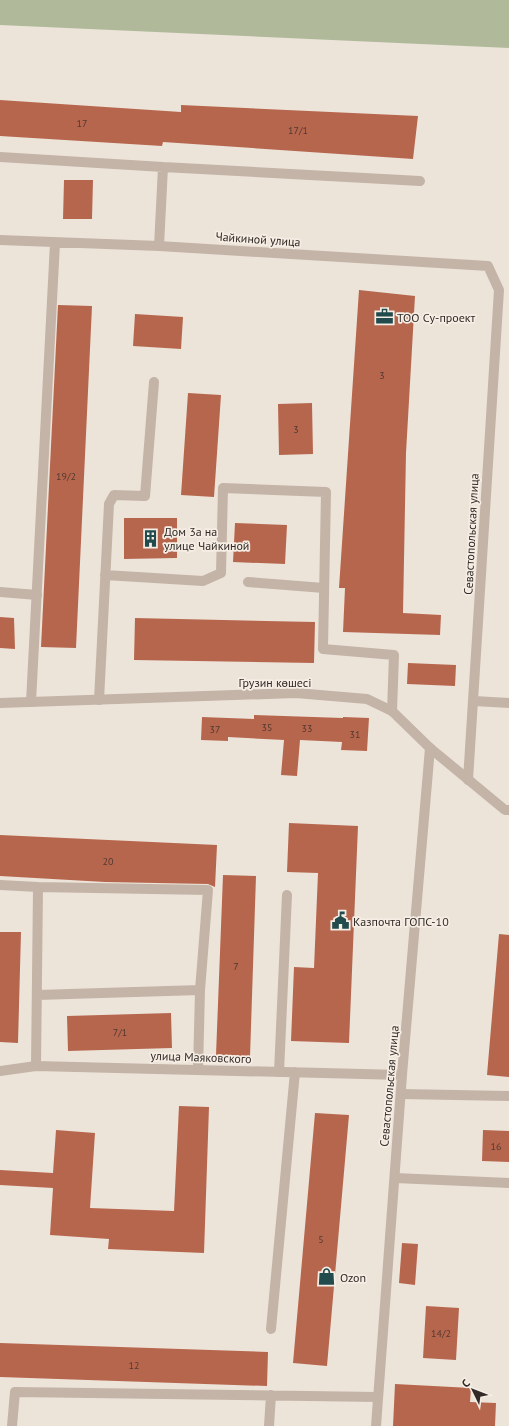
<svg xmlns="http://www.w3.org/2000/svg" width="509" height="1426" font-family="'PT Sans',sans-serif">
	<style>
		.green { fill: #b0ba9b }
		.building { fill: #b7664e }
		.lines { fill: none; stroke-linecap: round; stroke-linejoin: round }
		.service { stroke: #c4b4a7; stroke-width: 10 }
		.minor { stroke: #c4b4a7; stroke-width: 10 }
		.tertiary { stroke: #c4b4a7; stroke-width: 10 }
		.labels { text-anchor: middle; dominant-baseline: central; stroke-width: 3.5; stroke-linejoin: round; paint-order: stroke }
		.number-label { font-size: 10px; fill: #523930 }
		.street-label { font-size: 12px; fill: #312a26; stroke: #f6eee5 }
		.poi-label { font-size: 12px; fill: #312a26; stroke: #f6eee5; text-anchor: start }
	</style>
	<rect width="100%" height="100%" fill="#ede4d9"/>
	<path class="green" d="M0 0H509V48L0 25Z"/>
	<path class="building" d="M0 100 181 112V105L418 116 413 159 163 142 162 146 0 136Z
		M64 180H93L92 219H63Z
		M359 290 415 296 406 453 403 613 441 615 440 635 343 632 345 588H339Z
		M58 305 92 306 76 648 41 647Z
		M135 314 183 317 181 349 133 346Z
		M188 393 221 395 214 497 181 495Z
		M312 403 313 454 279 455 278 404Z
		M124 518H177V558L124 559Z
		M235 523 287 525 285 564 233 562Z
		M0 617 14 618 15 649 0 648Z
		M135 618 315 622 314 663 134 660Z
		M408 663 456 665 455 686 407 684Z
		M254 715 343 718V717L369 718 367 751 341 750 342 742 300 740 297 776 281 775 284 740 228 737V741L201 740 202 717 254 719Z
		M289 823 358 826 349 1043 291 1041 294 967 314 968 318 873 287 872Z
		M0 835 217 845 215 887 208 884 105 882 0 876Z
		M223 875 256 876 250 1057 216 1055Z
		M0 932H21L18 1043 0 1042Z
		M499 934 509 935V1077L487 1075Z
		M171 1013 172 1048 68 1051 67 1016Z
		M179 1106 209 1107 204 1253 108 1249 109 1239 50 1235 53 1188 0 1185V1170L53 1173 56 1130 95 1133 90 1208 174 1211Z
		M315 1113 349 1115 327 1366 293 1363Z
		M483 1130 509 1131V1162L482 1161Z
		M402 1243 418 1244 415 1285 399 1283Z
		M426 1306 459 1308 456 1360 423 1358Z
		M0 1343 268 1352 267 1386 0 1377Z
		M395 1384 471 1388 470 1402 496 1403 495 1426H393Z"/>
	<g class="lines">
		<path class="service" d="M0 157 163 167 159 246
			M163 167 420 181
			M105 575 203 581 221 573 223 488 326 492 323 649 394 655 392 711
			M248 582 324 588
			M0 592 37 595
			M99 700 109 504 114 495 145 496 154 382
			M474 701 509 703
			M0 885 38 887
			M37 995 200 990
			M36 1066 38 887 208 890 200 990 198 1070
			M279 1072 287 895
			M401 1094 509 1096
			M395 1178 509 1183
			M12 1426 15 1392 378 1397
			M269 1426 271 1395"/>
		<path class="minor" d="M0 240 159 246 488 266 499 290 468 780
			M31 702 55 243
			M0 1071 36 1066 402 1075
			M271 1329 295 1072
			M376 1426 402 1075 430 748"/>
		<path class="tertiary" d="M0 703 296 693 367 699 392 711 430 748 505 810H509"/>
	</g>
	<defs>
		<symbol id="office-bare" viewBox="-9 -9 18 18"><path d="M-6-3h4V-5.5h4V-3h4V5H-6ZM-1-4.5V-3h2v-1.5ZM-6 0V1H6V0Z" fill="#214b4d" stroke="#f6eee5" stroke-width="2.5" paint-order="stroke"/></symbol>
		<symbol id="building-bare" viewBox="-9 -9 18 18"><path d="M-4-6H4V6H1V3H-1V6H-4ZM-2.5-4.3h1.7v1.8h-1.7ZM.8-4.3h1.7v1.8H.8ZM-2.5-1h1.7V.8h-1.7ZM.8-1h1.7V.8H.8Z" fill="#214b4d" stroke="#f6eee5" stroke-width="2.5" paint-order="stroke"/></symbol>
		<symbol id="civic-bare" viewBox="-9 -9 18 18"><path d="M-.6-6.5H3V-4.5H.6V-3L4-1V1h2V6H-6V1h2V-1L-.6-3ZM-1.2 2.5V6h2.4V2.5Z" fill="#214b4d" stroke="#f6eee5" stroke-width="2.5" paint-order="stroke"/></symbol>
		<symbol id="shop-bare" viewBox="-9 -9 18 18"><path d="M-5-2.5h2.3a2.7 3.5 0 0 1 5.4 0H5L5.5 6h-11ZM-1.5-2.5h3a1.5 2.3 0 0 0-3 0Z" fill="#214b4d" stroke="#f6eee5" stroke-width="2.5" paint-order="stroke"/></symbol>
	</defs>
	<g fill-rule="evenodd">
		<use href="#office-bare" x="372" y="304" width="25" height="25"/>
		<use href="#building-bare" x="138" y="526" width="25" height="25"/>
		<use href="#civic-bare" x="328" y="908" width="25" height="25"/>
		<use href="#shop-bare" x="314" y="1264" width="25" height="25"/>
	</g>
	<g class="labels">
		<g class="number-label">
			<text x="82" y="123">17</text>
			<text x="298" y="130">17/1</text>
			<text x="382" y="375">3</text>
			<text x="296" y="429">3</text>
			<text x="66" y="476">19/2</text>
			<text x="267" y="727">35</text>
			<text x="307" y="728">33</text>
			<text x="215" y="729">37</text>
			<text x="355" y="734">31</text>
			<text x="108" y="861">20</text>
			<text x="236" y="966">7</text>
			<text x="120" y="1032">7/1</text>
			<text x="496" y="1146">16</text>
			<text x="321" y="1239">5</text>
			<text x="441" y="1333">14/2</text>
			<text x="134" y="1365">12</text>
		</g>
		<g class="street-label">
			<text transform="translate(258 239) rotate(4)">Чайкиной улица</text>
			<text transform="translate(471 534) rotate(-87)">Севастопольская улица</text>
			<text x="275" y="682">Грузин көшесі</text>
			<text transform="translate(201 1057) rotate(2)">улица Маяковского</text>
			<text transform="translate(389 1086) rotate(-85)">Севастопольская улица</text>
		</g>
		<g class="poi-label">
			<text x="397" y="317">ТОО Су-проект</text>
			<text x="164" y="531">Дом 3а на<tspan x="164" dy="14">улице Чайкиной</tspan></text>
			<text x="353" y="921">Казпочта ГОПС-10</text>
			<text x="340" y="1277">Ozon</text>
		</g>
	</g>
	<g transform="translate(473 1390) rotate(313)" stroke="#f6eee5" stroke-width="3" paint-order="stroke">
	<path d="M0-3L7 15L0 10L-7 15Z" fill="#312a26"/>
	<text y="-6" font-size="11" font-weight="bold" text-anchor="middle" fill="#312a26">С</text>
	</g>
</svg>
